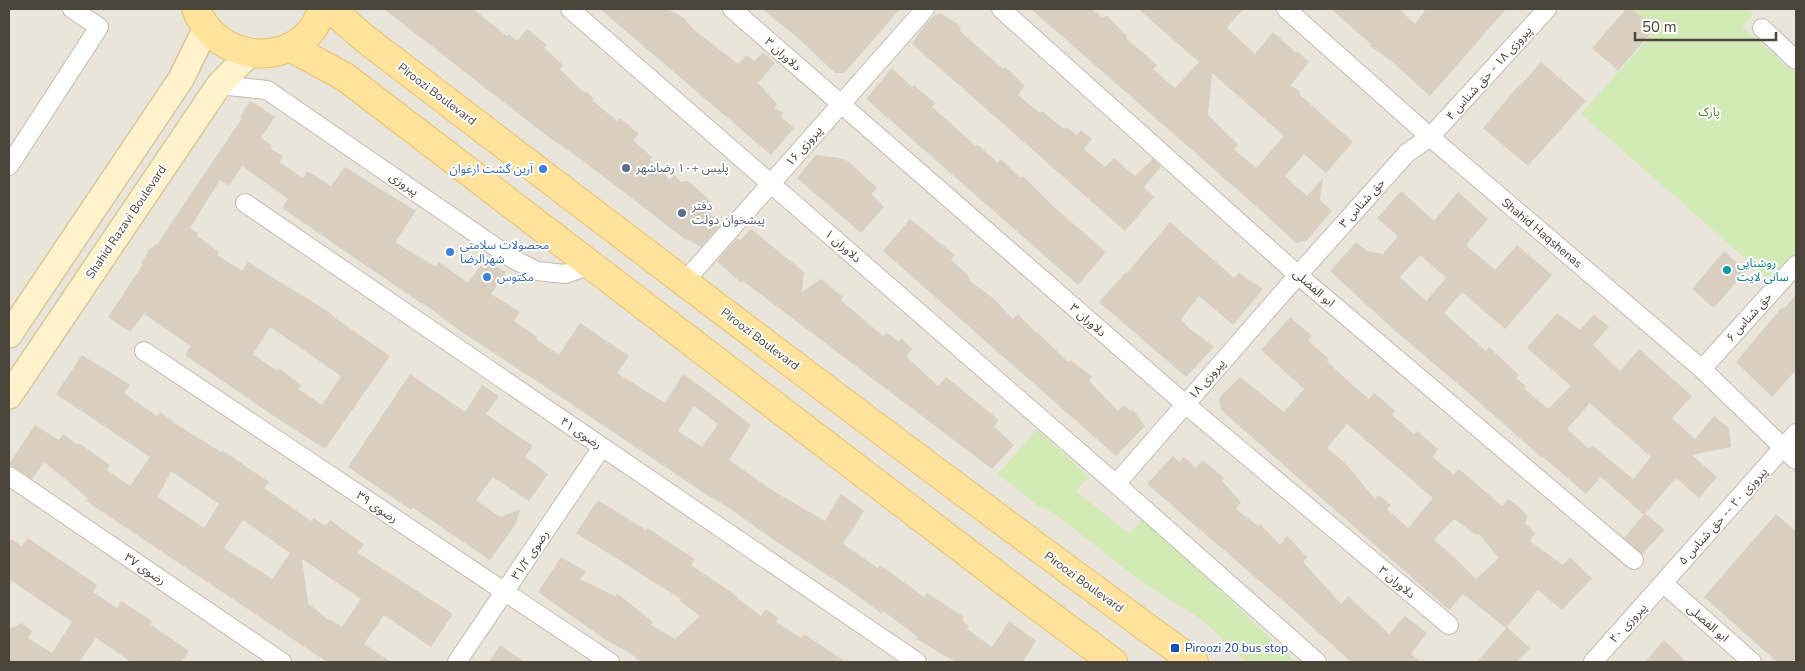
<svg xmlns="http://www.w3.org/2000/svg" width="1805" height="671" font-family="'Nunito Sans','Noto Sans Arabic',sans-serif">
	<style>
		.residential { fill: #eae5da }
		.green { fill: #d2eab5 }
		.building { fill: #d8cfc1; fill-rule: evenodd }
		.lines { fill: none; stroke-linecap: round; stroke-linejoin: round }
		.street-casing { stroke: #c2bbae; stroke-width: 20 }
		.secondary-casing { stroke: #d6c79b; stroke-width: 28 }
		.primary-casing { stroke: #e6c16a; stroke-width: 30 }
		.street { stroke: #fff; stroke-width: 18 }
		.secondary { stroke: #fff3cd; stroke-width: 25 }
		.primary { stroke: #ffe39c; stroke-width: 28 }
		.service-dot { fill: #5c6f8a; stroke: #fff; stroke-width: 2 }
		.shop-dot { fill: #3f7fe0; stroke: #fff; stroke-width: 2 }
		.culture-dot { fill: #0f9aa8; stroke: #fff; stroke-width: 2 }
		.transit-dot { fill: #1a4fb4; stroke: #fff; stroke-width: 2 }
		.labels { text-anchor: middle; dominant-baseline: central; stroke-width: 4; stroke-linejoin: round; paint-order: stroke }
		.street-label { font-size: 12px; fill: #4b4439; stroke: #fff }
		.park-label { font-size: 12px; fill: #4a7f2a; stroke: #fff }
		.service-label { font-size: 12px; fill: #4e5e75; stroke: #fff; text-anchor: start }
		.shop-label { font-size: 12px; fill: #366cbe; stroke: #fff; text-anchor: start }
		.culture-label { font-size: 12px; fill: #0d838f; stroke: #fff; text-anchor: start }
		.transit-label { font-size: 12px; fill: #164399; stroke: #fff; text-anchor: start }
	</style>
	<rect width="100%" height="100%" fill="#f6f3ec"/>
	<path class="residential" d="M9 9H1796V662H9Z"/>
	<path class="green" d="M1631 9H1748L1753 14 1742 27 1796 74V252L1771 281 1581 114 1656 30Z
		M1037 429 1089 477 1076 491 1130 534 1143 517 1295 662H1247L1201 619 1142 582 1052 512 1037 505 998 474Z"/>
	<path class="building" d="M384 9H473L507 36 509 34 517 41 527 29 547 45 544 48 563 65 560 69 583 92 586 91 594 99 592 100 617 121 620 118 639 134 633 140 652 157 650 160 670 180 674 175 681 182 688 181 711 201 705 209 721 224 701 247 687 239 686 240 582 160 547 136Z
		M600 9H668L684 18 693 29 738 64 747 55 754 61 763 52 775 63 758 83 777 104 774 108 784 113 780 116 794 128 771 155Z
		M762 9H900L844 73H835L798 38Z
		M1031 9H1092L1102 17 1107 16 1126 35 1127 39 1157 65 1153 69 1175 88 1199 62 1138 9H1243L1227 28 1255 54 1273 32 1296 53 1297 51 1309 62 1291 85 1300 92 1299 94 1353 142 1326 173 1304 154 1285 176 1307 196 1323 178 1320 200 1332 211 1306 241 1296 243 1258 208ZM1212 73 1284 136 1256 168 1234 149 1238 144 1208 115Z
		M1331 9H1399L1415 24 1426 9H1506L1430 96 1390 60 1370 46 1371 44Z
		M1626 9H1632L1655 28 1618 71 1592 48Z
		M940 13 961 26 960 31 981 50 1004 69 1005 67 1025 86 1018 95 1040 113 1042 111 1064 129 1066 127 1077 135 1081 130 1092 139 1084 149 1105 167 1114 158 1135 176 1153 159 1161 167 1144 187 1154 197 1125 231 912 44 925 25 936 14 938 15Z
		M1541 62 1586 101 1528 166 1483 128 1519 85 1520 86Z
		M892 68 912 87 914 85 935 103 932 107 975 145H978L998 163 1001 159 1020 178 1023 176 1054 207 1106 252 1078 285 866 99Z
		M250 101 275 117 261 138 272 145 270 148 283 156 279 162 303 178 307 171 331 186 345 167 416 211 395 242 436 267 439 262 468 283 485 260 506 272 491 294 520 312 514 321 537 337 536 339 559 355 580 323 629 356 617 373 665 403 683 374 707 391 751 425 729 460 775 492 825 521 841 494 864 511 843 544 878 568 880 565 924 597 927 593 964 617 962 620 969 626 967 629 992 647 1009 621 1036 641 1023 662H956L916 639 918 637 883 611 882 614 847 588 774 540 729 508 704 493 564 399 459 330 423 303 422 304 282 208 288 199 242 166 229 186 220 180 190 228 198 233 197 236 219 252 217 255 242 271 248 262 332 314 331 315 390 356 325 449 269 413 185 355 191 346 144 314 130 332 108 317 143 264 141 263 149 250 158 243 242 118 240 117ZM270 327 341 376 322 405 298 389 301 385 279 368 277 371 253 354ZM694 406 718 424 702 447 678 431Z
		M816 155 840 158 848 161 877 188 871 194 884 207 861 233 797 178Z
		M1401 191 1434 221 1458 192 1488 219 1466 245 1495 270 1517 245 1552 275 1505 329 1462 292 1444 313 1486 351 1489 347 1519 375 1516 378 1526 386 1524 388 1548 409 1571 386 1527 348 1557 313 1580 330 1594 314 1609 327 1593 345 1620 371 1639 349 1692 396 1672 418 1695 439 1714 416 1729 428 1731 447 1692 455 1717 477 1699 498 1676 478 1644 515 1601 477 1586 494 1543 457 1542 458 1479 402 1393 329 1330 271 1356 242 1367 251 1383 254 1398 236 1377 218ZM1420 255 1446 278 1426 301 1400 277ZM1590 403 1651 457 1633 479 1592 445 1589 449 1567 429Z
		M910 219 955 255 951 260 967 274 970 281 993 298 1013 319 1018 314 1036 333 1037 332 1068 362 1070 360 1092 376 1089 381 1118 411 1124 405 1130 411 1133 410 1145 426 1116 456 883 251Z
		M1170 222 1234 278 1239 273 1263 289 1233 325 1199 296 1181 319 1190 329 1214 347 1186 377 1099 302 1126 272 1127 273Z
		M751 229 804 272 802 292 821 279 843 297 841 300 883 336 887 333 899 342 901 338 913 349 906 356 938 386 946 377 999 420 994 426 1014 445 992 469 743 281 741 283 717 261 737 238 740 241Z
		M1724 251 1746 271 1714 308 1692 289Z
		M1796 294V370L1772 397 1736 362 1782 307 1784 309Z
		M1290 317 1312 336 1308 340 1329 359 1327 361 1347 380 1369 399 1374 393 1396 411 1392 415 1414 434 1417 431 1438 449 1433 457 1454 475 1459 469 1502 506 1508 499 1519 507 1528 516 1525 523 1535 533 1530 541 1563 565 1570 557 1592 578 1562 610 1538 590 1506 628 1463 594 1449 610 1221 410 1219 398 1240 377 1284 412 1304 389 1261 350ZM1347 424 1433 498 1408 528 1387 509 1391 505 1379 495 1375 499 1346 464 1327 448ZM1454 519 1476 535 1478 533 1499 558 1476 579 1455 558 1434 540Z
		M82 355 130 385 124 393 157 416 160 412 173 421V422L221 452 222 450 269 482 264 488 311 521 314 518 325 526 330 520 341 528 364 544 358 553 453 614 431 647 384 615 364 644 391 662H327L86 501 88 498 44 462 32 479 9 464 35 425 59 440 63 434 77 445 79 443 110 465 107 470 130 486 150 457 56 394ZM171 471 219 504 204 528 158 497ZM243 520 290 553 272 579 224 548ZM302 559 361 599 342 627 330 619 328 620 308 603Z
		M410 374 465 412 482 385 499 396 486 414 533 446 525 457 548 474 529 501 493 477 476 500 500 517 521 509 515 525 490 560 413 508 411 510 348 467Z
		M1173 456 1179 462 1184 457 1196 468 1203 460 1224 478 1222 481 1241 502 1236 509 1258 526 1260 524 1280 545 1287 536 1307 557 1303 562 1341 604 1348 596 1389 634 1405 616 1427 633 1411 654 1422 662H1351L1297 613 1147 484Z
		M598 500 646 530 647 528 695 559 691 565 738 597 737 598 761 616 766 609 778 618 776 622 801 638 804 634 846 662H641L630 653 607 641 538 592 561 557 586 572 580 579 615 596 618 594 653 622 651 625 675 639 700 616 680 601 681 599 576 533Z
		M1645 513 1665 530 1642 554 1624 538Z
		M1776 514 1796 531V662H1777L1704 597Z
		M9 538 22 546 28 538 97 585 93 592 117 608 121 601 152 621 150 624 189 651 181 662H131L96 638 79 662H9V629L22 623 32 631 28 638 52 653 72 622 9 579Z
		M1507 627 1530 648 1517 662H1477Z
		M1664 640 1687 662H1645Z
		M500 645 525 662H489Z"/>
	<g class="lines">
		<defs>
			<path id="street" d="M570 9 1116 484 1317 662
				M732 9 1185 404 1449 625
				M1001 9 1298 275 1634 560
				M1286 9 1430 137 1702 369 1796 460
				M1762 28 1796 60
				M219 85 267 90 513 259 537 271 565 274 591 265
				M9 166 99 27 72 9
				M245 203 917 662
				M684 282 925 9
				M144 351 610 662
				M1702 369 1796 265
				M9 476 282 662
				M1116 484 1298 275 1407 153 1430 137 1547 9
				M1663 583 1752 662
				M457 662 602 447
				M1593 662 1796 433"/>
			<path id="secondary" d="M9 335 181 79 206 28
				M9 396 219 85 250 53"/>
			<path id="primary" d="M196 9C213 55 276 70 310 32 316 26 319 16 323 9
				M331 9 364 38C639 248 914 458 1194 662
				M290 47 345 77 1020 593 1113 662"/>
		</defs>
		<use href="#street" class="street-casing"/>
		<use href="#secondary" class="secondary-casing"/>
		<use href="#primary" class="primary-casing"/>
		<use href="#street" class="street"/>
		<use href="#secondary" class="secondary"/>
		<use href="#primary" class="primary"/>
	</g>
	<g class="service-dot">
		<circle cx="626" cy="168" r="5"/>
		<circle cx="682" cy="213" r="5"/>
	</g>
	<g class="shop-dot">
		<circle cx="543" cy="169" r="5"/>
		<circle cx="450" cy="252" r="5"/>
		<circle cx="487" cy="277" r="5"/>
	</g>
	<circle class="culture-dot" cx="1727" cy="270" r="5"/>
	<rect class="transit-dot" x="1170" y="643" width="10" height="10" rx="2.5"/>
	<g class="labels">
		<g class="street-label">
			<text transform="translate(783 54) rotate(41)">دلاوران ۳</text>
			<text transform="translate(1489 73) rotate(-48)">پیروزی ۱۸ - حق شناس ۴</text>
			<text transform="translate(437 94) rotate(37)">Piroozi Boulevard</text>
			<text transform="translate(804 146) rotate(-49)">پیروزی ۱۶</text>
			<text transform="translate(404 184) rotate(34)">پیروزی</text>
			<text transform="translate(1362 203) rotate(-48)">حق شناس ۳</text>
			<text transform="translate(126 222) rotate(-56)">Shahid Razavi Boulevard</text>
			<text transform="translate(1542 233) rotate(40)">Shahid Haqshenas</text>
			<text transform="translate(843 246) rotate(41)">دلاوران ۱</text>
			<text transform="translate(1314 288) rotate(41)">ابو الفضلی</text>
			<text transform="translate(1749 317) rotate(-48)">حق شناس ۶</text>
			<text transform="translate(1088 320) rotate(41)">دلاوران ۳</text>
			<text transform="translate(760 339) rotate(37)">Piroozi Boulevard</text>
			<text transform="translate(1207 379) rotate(-49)">پیروزی ۱۸</text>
			<text transform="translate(581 433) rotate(34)">رضوی ۴۱</text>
			<text transform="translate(377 507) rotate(34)">رضوی ۳۹</text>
			<text transform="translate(1723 516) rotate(-48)">پیروزی ۲۰ -- حق شناس ۵</text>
			<text transform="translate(530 555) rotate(-56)">رضوی ۳۱/۲</text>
			<text transform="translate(145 569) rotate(34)">رضوی ۳۷</text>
			<text transform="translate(1084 582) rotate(36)">Piroozi Boulevard</text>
			<text transform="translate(1397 582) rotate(40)">دلاوران ۳</text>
			<text transform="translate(1628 623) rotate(-48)">پیروزی ۲۰</text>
			<text transform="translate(1708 623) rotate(41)">ابو الفضلی</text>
		</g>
		<g class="park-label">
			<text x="1709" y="112">پارک</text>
		</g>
		<g class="service-label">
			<text x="636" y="168">پلیس +۱۰ رضاشهر</text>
			<text x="692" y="206">دفتر<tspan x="692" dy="14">پیشخوان دولت</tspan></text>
		</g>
		<g class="shop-label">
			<text x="533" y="169" text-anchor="end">آرین گشت ارغوان</text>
			<text x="460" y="245">محصولات سلامتی<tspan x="460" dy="14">شهرالرضا</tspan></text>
			<text x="497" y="277">مکتوس</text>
		</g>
		<g class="culture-label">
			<text x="1737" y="263">روشنایی<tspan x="1737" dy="14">سانی لایت</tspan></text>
		</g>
		<g class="transit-label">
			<text x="1185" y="648">Piroozi 20 bus stop</text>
		</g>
	</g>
	<rect width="1805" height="671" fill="none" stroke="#4b4439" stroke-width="20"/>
	<path d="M1635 32v8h141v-8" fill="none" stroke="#4b4439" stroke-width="2.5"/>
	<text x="1642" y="32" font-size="15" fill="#4b4439" stroke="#ffffff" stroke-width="4" paint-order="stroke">50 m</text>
</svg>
